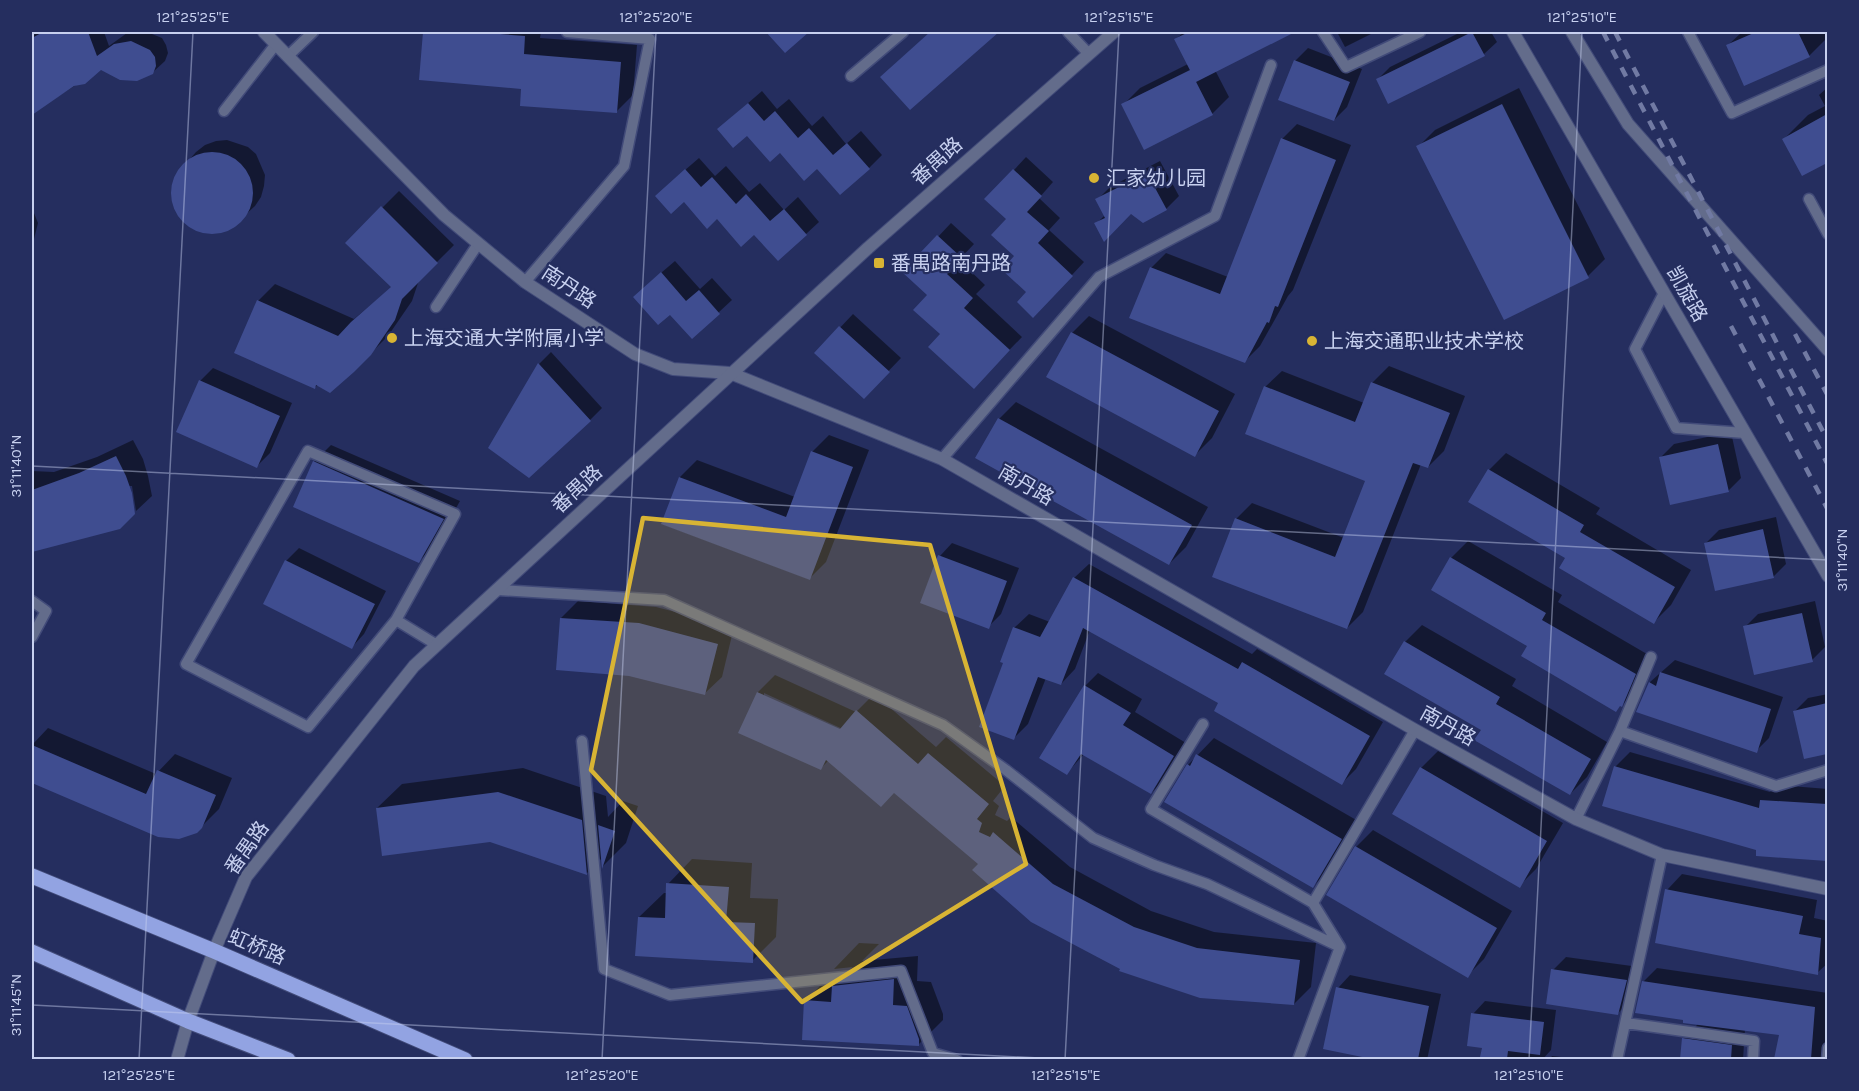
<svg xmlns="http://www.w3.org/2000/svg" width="1859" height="1091" font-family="Karla,'Noto Sans SC',sans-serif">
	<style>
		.shadow { fill: #0007; fill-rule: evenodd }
		.building { fill: #3f4d90 }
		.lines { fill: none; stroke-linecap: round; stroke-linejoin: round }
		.service-casing { stroke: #424b79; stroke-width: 13 }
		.minor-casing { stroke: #424b79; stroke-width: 14 }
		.tertiary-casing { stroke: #424b79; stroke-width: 14 }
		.primary-casing { stroke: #424b79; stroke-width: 17 }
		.service { stroke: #636c8b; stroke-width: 10 }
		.minor { stroke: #636c8b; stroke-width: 12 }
		.tertiary { stroke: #636c8b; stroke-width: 12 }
		.primary { stroke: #92a3e2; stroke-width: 15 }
		.rail { stroke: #717aa3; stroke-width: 4.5; stroke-dasharray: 10 10; stroke-linecap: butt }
		.marked { fill: #d8b434; fill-opacity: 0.2; stroke: #d8b434; stroke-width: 4.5; stroke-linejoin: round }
		.ticks { fill: none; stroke: #c7d0ef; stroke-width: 1.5; stroke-opacity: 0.45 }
		.poi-dot { fill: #d8b434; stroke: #252e5f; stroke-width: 2 }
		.labels { text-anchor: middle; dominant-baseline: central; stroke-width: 4.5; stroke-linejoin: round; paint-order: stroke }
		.street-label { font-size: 20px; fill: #c7d0ef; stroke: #252e5f }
		.poi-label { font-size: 20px; fill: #c7d0ef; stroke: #252e5f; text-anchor: start }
		.neatline { fill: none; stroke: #c7d0ef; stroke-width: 2 }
		.ticks-label { font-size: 15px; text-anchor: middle; fill: #c7d0ef }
	</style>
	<rect width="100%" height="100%" fill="#252e5f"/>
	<path class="shadow" d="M38 32H104L109 46 127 33 147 32 162 38 166 45 168 53 165 61 152 73 101 69 32 113V36Z
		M425 32H541L540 38 637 45 633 95 616 112 523 87 421 79Z
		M768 32H806L785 51Z
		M931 32H997L910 108 895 64Z
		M1184 32H1283L1273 41 1215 70 1229 97 1212 114 1123 105 1140 88 1188 64 1176 39Z
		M1337 32H1375L1345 47Z
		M1461 32H1491L1497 42 1484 54 1377 80 1390 67Z
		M1742 32H1828V37L1809 56 1727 46Z
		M1308 48 1362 69 1347 107 1334 120 1295 61Z
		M1828 87V161L1803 174 1784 139 1808 115 1825 106 1819 95Z
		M1519 88 1605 259 1588 276 1504 318 1418 147 1435 130Z
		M762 91 777 109 789 99 812 126 823 116 846 144 861 131 882 155 869 168 817 167 780 151 732 117Z
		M1297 124 1351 145 1293 290 1288 296 1260 346 1245 361 1151 268 1166 253 1228 277 1282 139Z
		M227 140 248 147 256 154 265 175 264 186 261 197 255 206 232 227 221 231 210 232 199 230 189 225 175 208 172 197 173 186 176 175 196 152 205 145 216 141Z
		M1026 157 1053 182 1039 198 1060 218 1049 230 1084 262 1046 303 1028 292 1016 256 1014 170Z
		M699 158 715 176 726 166 749 192 760 183 784 210 798 197 819 222 806 234 754 233 718 217 670 183Z
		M1160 161 1179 196 1166 209 1131 212 1096 224 1105 215 1097 200 1110 187Z
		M399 191 454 245 419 280 412 301 388 336 370 354 315 387 258 301 275 284 354 319 397 283 347 243Z
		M32 208 38 223 32 247Z
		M951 223 974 244 959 260 985 285 976 294 1022 337 986 374 942 334 929 295 905 272Z
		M675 261 700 289 712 278 732 300 692 337 648 284Z
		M853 314 901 358 876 384 816 353Z
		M1089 316 1235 394 1212 438 1195 455 1072 333Z
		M551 352 602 408 590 420 539 364Z
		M1389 366 1465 396 1444 451 1428 467 1421 464 1363 612 1347 628 1236 519 1252 503 1344 538 1367 480 1265 387 1282 371 1364 403 1372 383Z
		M213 368 292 403 270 453 257 466 200 381Z
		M1016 402 1208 507 1186 547 1169 564 977 458 999 419Z
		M1731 432 1741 478 1728 491 1661 457 1674 444Z
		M829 435 869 450 826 562 809 579 662 524 680 477 697 460 795 497 812 452Z
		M133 440 143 459 148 476 152 496 136 511 132 486H129L39 548 32 549V471L54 472 97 457Z
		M331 445 460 501 436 544 419 561 314 462Z
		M1506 453 1600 508 1596 514 1691 570 1671 605 1654 622 1567 558 1489 470Z
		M1776 517 1786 564 1773 577 1706 543 1719 530Z
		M1468 541 1562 595 1558 602 1652 657 1639 688 1622 705 1529 646 1451 558Z
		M952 543 1019 568 1001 614 988 627 940 556Z
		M299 548 386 591 364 634 352 647 286 561Z
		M1089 564 1252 654 1257 649 1383 722 1356 769 1342 783 1220 702 1090 630 1075 669 1061 684 1046 678 1028 724 1014 738 1005 663 1014 628 1029 614 1050 622 1074 578Z
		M578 601 656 607 734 627 722 677 704 694 561 618Z
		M1815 601 1825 647 1812 660 1745 627 1758 614Z
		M1422 625 1516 679 1512 686 1607 742 1587 777 1570 794 1483 729 1405 642Z
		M1675 660 1783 697 1769 738 1756 751 1638 711 1650 682Z
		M1098 673 1142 699 1135 712 1186 743 1164 780 1151 793 1084 754 1067 773 1041 757 1085 686Z
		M775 675 856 712 874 694 936 747 946 737 1005 786 993 801 999 806 995 815 1007 821 1011 817 1070 867 1151 911 1214 932 1316 943 1311 987 1294 1004 1122 968 980 864 895 792 829 760 821 768 740 732 758 692ZM764 693 847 731 846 733 764 696Z
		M1828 694V752L1805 757 1795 711 1808 698Z
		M48 728 156 774 175 754 232 778 219 809 201 827 159 835 32 781V745Z
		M1214 738 1358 821 1330 869 1313 886 1188 765Z
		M1438 751 1563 823 1536 869 1519 886 1421 768Z
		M1630 752 1770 792 1777 785 1828 789V859L1758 854V849L1615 767Z
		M523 768 606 796 608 817 623 801 638 806 626 843 603 866 602 858 587 873 491 841 377 808 402 784Z
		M1373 830 1512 911 1484 959 1467 976 1356 847Z
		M692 859 752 863 750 898 778 899 776 937 752 961 639 917 664 893H667L668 884Z
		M1682 874 1817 900 1814 918 1828 921V963L1817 973 1667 890Z
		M859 943 879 944 862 961 918 956 917 981 931 982 943 1014V1020L918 1045 805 1001 830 976 843 977 853 967 834 969Z
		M1566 957 1639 967 1630 1001 1617 1014 1553 970Z
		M1657 968 1828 993 1824 1060H1776L1781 1033 1745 1029 1743 1060H1681L1683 1039 1698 1024 1685 1019 1643 982Z
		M1350 975 1441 994 1427 1060H1380L1325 1048 1338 988Z
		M1485 1001 1556 1010 1551 1050 1542 1060H1514L1482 1056 1483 1046 1473 1014Z
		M1552 1056 1588 1060H1549Z"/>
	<path class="building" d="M43 32H88L97 56 114 44 131 41 150 50 155 57 156 66 153 74 137 81 120 80 101 70 85 84 74 86 32 115V38Z
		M423 32H475L525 36 524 54 621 62 617 113 520 106 521 89 419 80Z
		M766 32H809L785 53Z
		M930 32H999L910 110 880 77Z
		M1189 32H1295L1196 82 1174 39Z
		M1472 32 1485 56 1388 104 1376 79Z
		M1756 32H1798L1810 57 1744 86 1726 45Z
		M1294 60 1350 82 1334 121 1278 100Z
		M1190 70 1213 115 1144 150 1121 104Z
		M748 103 764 121 775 111 798 138 809 128 833 155 847 143 870 169 840 195 817 169 804 181 780 153 770 162 747 136 733 148 717 129Z
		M1502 104 1589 278 1504 320 1416 146Z
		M1827 114V163L1802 176 1782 139Z
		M1281 138 1336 160 1278 307 1275 306 1269 323 1267 322 1245 363 1129 318 1150 267 1220 294Z
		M171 193a41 41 0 1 1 82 0a41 41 0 1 1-82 0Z
		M685 169 701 187 712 177 736 204 746 194 770 221 784 209 807 235 778 261 754 235 741 247 717 219 707 229 684 202 671 214 655 196Z
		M1013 169 1042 196 1027 212 1049 231 1038 243 1073 276 1033 318 1017 302 1026 292 1002 270 1014 256 991 235 1006 219 984 199Z
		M1147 173 1167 210 1143 223 1131 214 1104 242 1094 223 1105 218 1095 199Z
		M381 206 438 263 402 299 395 320 371 355 354 372 330 393 316 385 315 389 234 353 257 300 338 336 351 322 391 287 345 243Z
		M937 235 962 258 947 274 973 298 964 308 1010 350 974 389 928 347 940 334 913 310 927 295 902 272Z
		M661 272 686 301 699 290 720 314 692 339 670 315 658 325 633 297Z
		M839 326 890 372 864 399 814 353Z
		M1071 332 1219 411 1195 457 1046 377Z
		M538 363 591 421 529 478 488 448Z
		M199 380 280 416 257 468 176 432Z
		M1371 382 1450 413 1428 468 1413 463 1347 629 1212 577 1235 518 1335 557 1365 481 1245 434 1264 386 1355 422Z
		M998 418 1192 525 1169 565 975 458Z
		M1718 444 1729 492 1670 505 1659 457Z
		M811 451 853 467 810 580 661 524 679 477 786 517Z
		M116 456 126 476 132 493 135 514 120 529 32 552V490L79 473Z
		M313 461 444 519 419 563 293 507Z
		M1488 469 1584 525 1580 532 1675 587 1654 624 1559 568 1565 558 1468 502Z
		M1763 529 1774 578 1715 591 1704 543Z
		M938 555 1007 581 989 629 920 603Z
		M1450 557 1546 613 1542 620 1636 674 1622 707 1620 706 1616 712 1521 656 1527 646 1431 590Z
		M285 560 375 604 352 649 263 604Z
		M1073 577 1238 669 1242 662 1370 736 1342 785 1214 711 1218 703 1083 628 1061 685 1038 677 1014 740 979 727 1003 663 1000 662 1013 627 1040 637Z
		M1802 613 1813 662 1754 675 1743 626Z
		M560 618 639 623 718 644 705 695 629 676 556 670Z
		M1404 641 1500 697 1496 704 1591 759 1570 795 1474 740 1481 730 1384 674Z
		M1660 672 1771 709 1757 753 1636 712 1649 682 1656 686Z
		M1084 685 1131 713 1123 725 1174 756 1151 794 1081 754 1067 775 1039 758Z
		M757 692 840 729 856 710 918 764 928 753 989 804 977 819 982 823 979 832 990 837 993 832 1053 884 1134 927 1197 948 1300 960 1294 1005 1200 998 1119 971 1120 969 1031 922 972 870 978 864 894 793 881 807 826 760 821 770 738 733Z
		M1827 703V754L1804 759 1793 711Z
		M32 745 146 794 157 770 216 795 202 828 197 833 179 839 158 837 32 783Z
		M1196 754 1342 839 1313 888 1164 802 1187 764 1190 766Z
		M1614 766 1759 808 1760 800 1827 804V861L1756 856V850L1602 806Z
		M1420 767 1547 841 1520 888 1392 814Z
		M498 792 582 820 587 875 490 842 382 856 376 808Z
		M598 825 615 831 602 869Z
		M1355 846 1497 928 1468 978 1326 895Z
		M666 883 729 887 726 922 755 923 753 963 635 956 638 917 665 918Z
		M1665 889 1803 916 1799 934 1821 938 1818 975 1655 943Z
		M1551 969 1627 980 1618 1015 1546 1004Z
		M894 979 893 1005 907 1006 919 1039V1046L802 1040 804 1000 831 1002 832 986Z
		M1642 981 1815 1007 1811 1059H1774L1779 1035 1683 1023V1020L1635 1013Z
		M1336 987 1429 1006 1418 1059H1372L1323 1049Z
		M1471 1013 1544 1022 1540 1055 1508 1051 1507 1059 1480 1057 1482 1048 1467 1046Z
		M1682 1038 1732 1045 1731 1059H1680Z"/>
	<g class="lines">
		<defs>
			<path id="service" d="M1068 32 1088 53
				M1323 32 1346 67 1420 32
				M1688 32 1732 113 1828 70
				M288 56 313 32
				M851 76 903 32
				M224 111 276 44
				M1809 199 1828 234
				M525 282 624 166 650 39 567 32
				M1664 293 1635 349 1676 428 1745 433
				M436 307 478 244
				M942 459 1099 277 1215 216 1271 65
				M498 590 664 600 943 725 1006 770 1093 838 1154 865 1207 884 1340 947
				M32 601 46 611 32 637
				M396 620 455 514 308 451 186 664 308 727 396 620 437 645
				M1203 724 1151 809 1313 903
				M1620 731 1776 786 1828 770
				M582 741 604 969 670 995 901 971 933 1053 957 1060
				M1576 819 1620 731 1651 657
				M1626 1023 1754 1041 1753 1060
				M1298 1060 1340 947 1313 903 1415 730
				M1617 1060 1662 855
				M1827 1060 1828 1048"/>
			<path id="minor" d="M264 32 444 215 525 282 635 354 673 369 730 373 942 459 1415 730 1576 819 1662 855 1828 889"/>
			<path id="tertiary" d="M1513 32 1828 576
				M1572 32 1628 124 1828 350
				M177 1060 188 1021 214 951 246 877 414 666 868 248 1114 32"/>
			<path id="primary" d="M32 876 214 951 465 1060
				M32 952 188 1021 288 1060"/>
		</defs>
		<use href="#service" class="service-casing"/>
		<use href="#minor" class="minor-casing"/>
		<use href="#tertiary" class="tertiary-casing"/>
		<use href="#primary" class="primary-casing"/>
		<use href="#service" class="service"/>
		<use href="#minor" class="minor"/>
		<use href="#tertiary" class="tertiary"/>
		<use href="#primary" class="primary"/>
		<path class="rail" d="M1603 32 1828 465
			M1615 32 1828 441
			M1731 326 1828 510
			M1795 334 1828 396"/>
	</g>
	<path class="marked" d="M643 518 930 545 1026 864 802 1002 591 770Z"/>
	<path class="ticks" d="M32 466 1828 560M32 1005 1077 1060M139 1060 193 32M602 1060 656 32M1065 1060 1119 32M1529 1060 1582 32"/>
	<g class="poi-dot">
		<circle cx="1094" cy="178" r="6"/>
		<rect x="873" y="257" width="12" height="12" rx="3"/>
		<circle cx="392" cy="338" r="6"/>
		<circle cx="1312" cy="341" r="6"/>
	</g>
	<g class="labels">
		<g class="street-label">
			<text transform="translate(937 161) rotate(-42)">番禺路</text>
			<text transform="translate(569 287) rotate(33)">南丹路</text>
			<text transform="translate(1687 294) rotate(60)">凯旋路</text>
			<text transform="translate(1026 485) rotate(30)">南丹路</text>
			<text transform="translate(577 489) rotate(-43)">番禺路</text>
			<text transform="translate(1448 726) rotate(29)">南丹路</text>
			<text transform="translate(247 848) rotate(-55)">番禺路</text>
			<text transform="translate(257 947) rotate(23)">虹桥路</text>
		</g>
		<g class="poi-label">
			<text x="1106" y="178">汇家幼儿园</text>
			<text x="891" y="263">番禺路南丹路</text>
			<text x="404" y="338">上海交通大学附属小学</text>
			<text x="1324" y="341">上海交通职业技术学校</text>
		</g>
	</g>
	<rect width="1859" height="1091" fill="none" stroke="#252e5f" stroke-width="66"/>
	<rect x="33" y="33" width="1793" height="1025" class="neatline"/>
	<g class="ticks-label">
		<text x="193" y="22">121°25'25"E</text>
		<text x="656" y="22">121°25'20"E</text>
		<text x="1119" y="22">121°25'15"E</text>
		<text x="1582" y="22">121°25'10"E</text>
		<text transform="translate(16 466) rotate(-90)" y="5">31°11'40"N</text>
		<text transform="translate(1842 560) rotate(-90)" y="5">31°11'40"N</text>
		<text transform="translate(16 1005) rotate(-90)" y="5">31°11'45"N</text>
		<text x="139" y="1080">121°25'25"E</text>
		<text x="602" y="1080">121°25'20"E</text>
		<text x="1066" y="1080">121°25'15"E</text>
		<text x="1529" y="1080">121°25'10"E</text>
	</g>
</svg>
